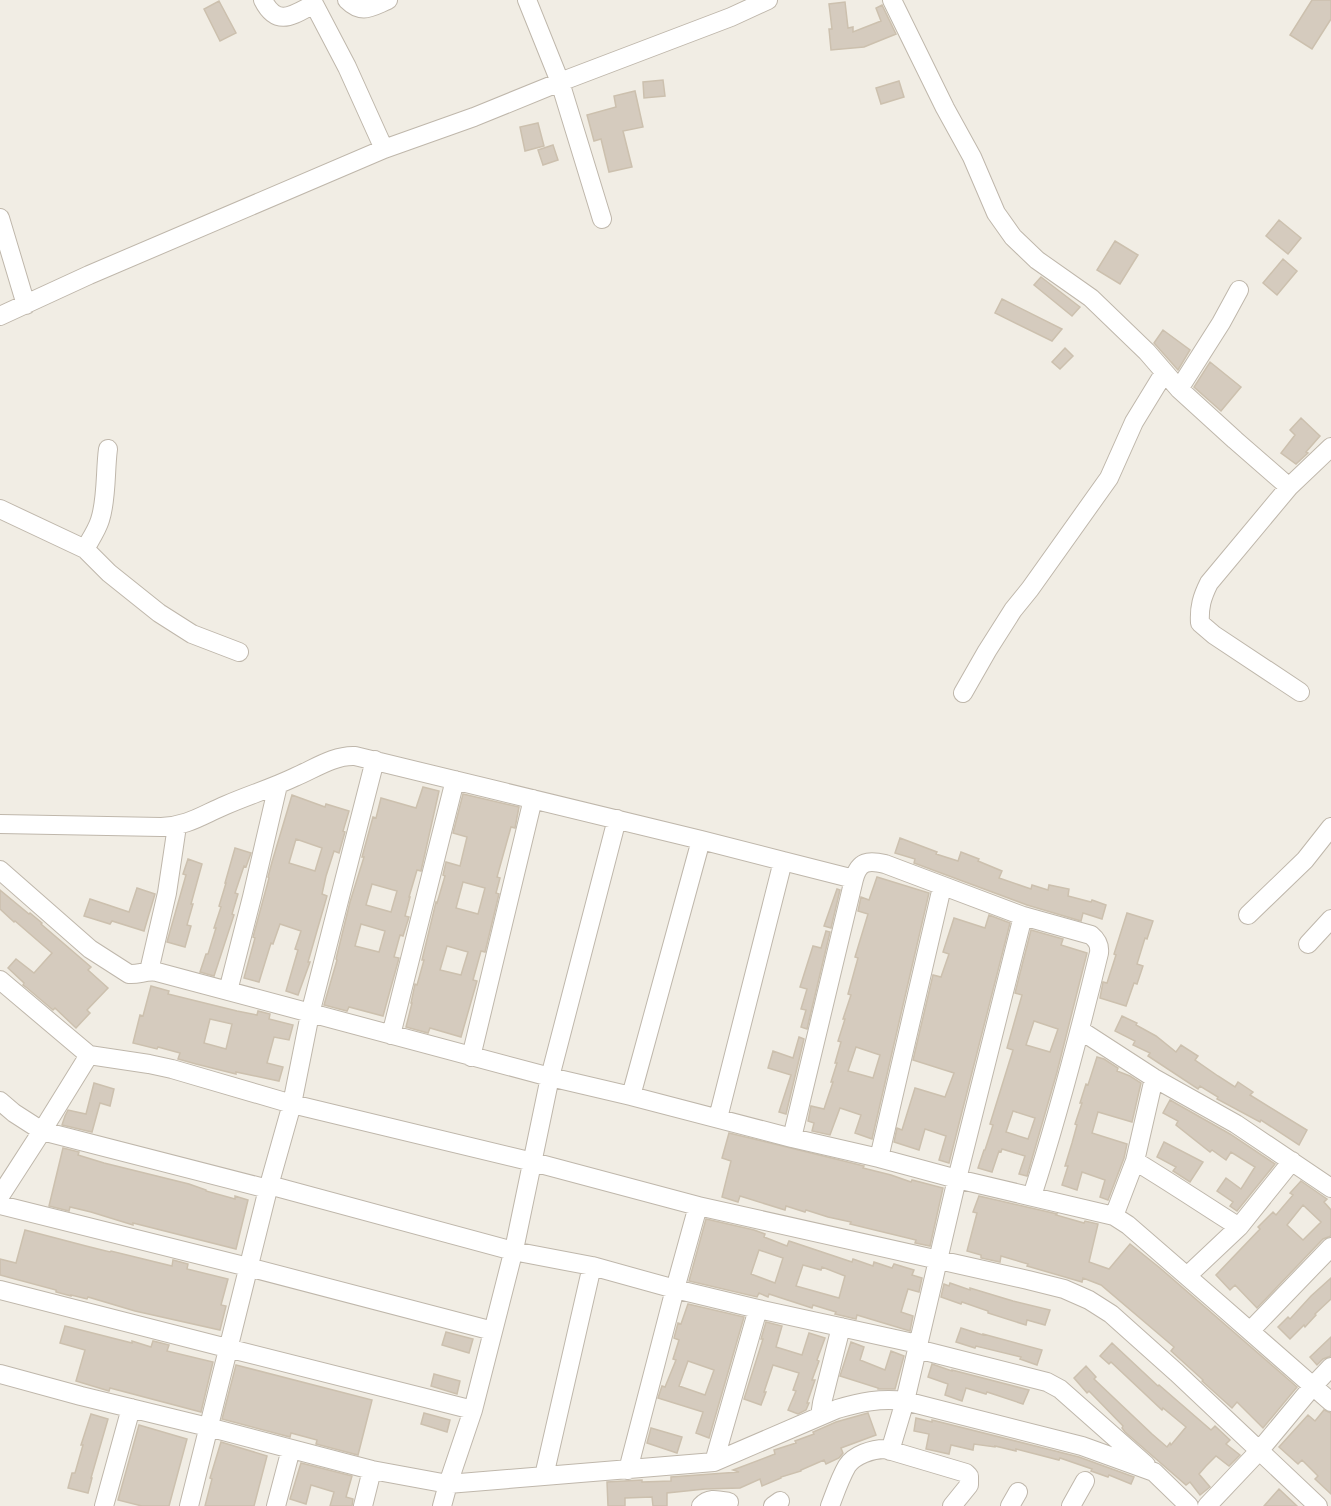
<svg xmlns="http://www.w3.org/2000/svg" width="1331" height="1506" font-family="Karla,sans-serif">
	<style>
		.building { fill: #d5cbbe; stroke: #ccc0ae; stroke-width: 1.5; fill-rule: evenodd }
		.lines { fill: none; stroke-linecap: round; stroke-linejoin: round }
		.minor-casing { stroke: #bfb7ab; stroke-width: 20 }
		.minor { stroke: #fff; stroke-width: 18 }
	</style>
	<rect width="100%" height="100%" fill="#f1ede4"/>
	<path class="building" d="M1312 0H1331V19L1312 49 1290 35Z
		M219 1 236 33 220 41 204 9Z
		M845 2 848 28 853 27V32L881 21 876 8 882 5 896 34 864 47 831 50 829 29H832L829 4Z
		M663 80 665 96 644 98 643 82Z
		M899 81 904 97 881 104 876 88Z
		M635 91 643 127 623 131 632 167 609 172 601 139 594 141 587 115 616 107 614 96Z
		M538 123 544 146 525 151 520 127Z
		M553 145 558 160 543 165 538 150Z
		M1279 220 1301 238 1288 254 1266 236Z
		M1115 241 1138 255 1120 284 1097 270Z
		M1283 259 1297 271 1277 295 1263 283Z
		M1041 277 1080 307 1072 316 1034 285Z
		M1002 299 1062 329 1052 341 995 313Z
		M1163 330 1190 350 1178 370 1154 343Z
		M1065 348 1073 356 1060 369 1052 362Z
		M1210 362 1241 387 1221 411 1194 387Z
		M1301 418 1320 436 1306 452 1308 453 1296 464 1281 453 1295 435 1290 430Z
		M423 787 439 791 421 871 417 870 409 897H410L405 916 409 917 403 936 400 935 394 957 399 958 383 1016 349 1007 347 1011 324 1005 337 960 336 959 350 902 364 857H362L373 817 376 818 381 798 416 808ZM372 884 397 891 391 912 366 905ZM361 924 385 931 379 952 355 946Z
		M463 794 519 807 515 828 511 827 497 877 500 878 496 893 499 894 485 952 481 951 473 980 477 981 461 1037 430 1028 428 1033 406 1027 412 1003H411L415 984 417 985 424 960H422L436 902 437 903 445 876 443 875 446 862 460 866 467 837 453 833ZM463 882 485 888 478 914 456 908ZM447 946 468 952 461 975 440 970Z
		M292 795 325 807 326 804 349 811 343 831 345 832 339 853 334 851 326 876 322 894 327 896 308 962H310L298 995 286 991 298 950 295 949 301 931 280 924 273 944 271 943 259 982 244 978 255 938 253 937 269 878 268 877 272 862ZM296 839 322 848 315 871 289 863Z
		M900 838 937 852 936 854 958 861 961 852 979 859 978 861 1002 871 999 878 1031 889 1032 885 1048 890 1049 885 1069 889 1068 896 1091 902 1092 900 1106 905 1102 919 1083 913 1081 921 1027 905 914 863 915 859 895 853Z
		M235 848 251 853 246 867 244 866 235 893 238 894 232 914 234 915 214 976 200 972 206 954H208L216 928H214L221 907 219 906 226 883H225Z
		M188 859 202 864 191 904H193L187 925 191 926 185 947 167 942 186 875 183 874Z
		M877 877 929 893 872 1139 855 1133 861 1115 840 1108 830 1135 812 1131 814 1123 808 1121 811 1106 824 1109 833 1082H831L837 1063H835L841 1042 838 1041 845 1019H843L851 995 848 994 858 958 855 957 868 914 858 911 861 897 869 900ZM856 1047 880 1055 873 1078 848 1071Z
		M137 888 155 894 144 931 112 921 110 924 84 916 90 899 129 912Z
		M837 889 840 890 831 928 824 926Z
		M0 890 29 914 30 913 42 923 41 924 91 967 88 970 108 988 87 1010 90 1013 76 1028 55 1008 53 1010 27 988 23 985 24 983 8 968 16 959 34 973 52 953 15 921 14 922 0 909Z
		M1127 913 1153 921 1147 939 1145 938 1137 964 1143 966 1137 984 1134 983 1126 1006 1100 998 1103 982 1107 983 1116 955 1114 954Z
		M989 915 1010 923 949 1163 939 1160 946 1136 925 1129 919 1150 894 1142 897 1128 902 1130 915 1088 945 1097 954 1073 913 1060 933 975 941 977 949 954 943 952 954 918 985 928Z
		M1031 930 1063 939 1061 945 1087 953 1057 1072 1027 1176 1019 1174 1025 1156 1002 1149 1001 1152 999 1151 992 1172 978 1168 984 1150H985L993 1125 990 1124 1013 1050 1007 1048 1022 995 1015 993ZM1034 1021 1058 1029 1050 1052 1026 1045ZM1013 1111 1035 1118 1028 1139 1006 1132Z
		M826 931 830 932 807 1029 801 1027 806 1010 801 1009 807 989 800 987 813 946 821 948Z
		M151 986 169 991 168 994 237 1011 257 1015 258 1011 270 1014 269 1019 293 1025 289 1040 274 1037 267 1063 283 1067 279 1081 236 1072V1074L196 1064 178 1059 180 1053 158 1047 157 1049 133 1043 140 1015 143 1016ZM210 1019 232 1024 226 1049 204 1043Z
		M1122 1016 1137 1023 1136 1025 1156 1036 1176 1052 1181 1045 1198 1056 1195 1060 1218 1076 1235 1087 1238 1082 1253 1092 1250 1095 1307 1130 1299 1145 1261 1120 1260 1122 1217 1099 1218 1097 1200 1086 1198 1089 1148 1056 1150 1053 1133 1045 1135 1041 1115 1031Z
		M799 1037 804 1039 786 1114 779 1112 791 1075 768 1068 773 1051 793 1058Z
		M1097 1057 1104 1059 1118 1068 1117 1071 1130 1076 1141 1083 1132 1122 1098 1112 1092 1133 1127 1144 1124 1158 1108 1200 1100 1197 1105 1180 1082 1172 1077 1190 1062 1185 1068 1166H1065L1072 1143 1077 1125 1075 1124 1082 1103H1080L1086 1084 1088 1085Z
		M94 1083 114 1089 110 1106 100 1103 92 1132 62 1125 65 1116 68 1110 86 1114Z
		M1170 1100 1230 1134 1275 1164 1237 1211 1230 1206 1233 1202 1217 1191 1226 1178 1241 1189 1255 1167 1231 1152 1226 1160 1212 1150 1210 1152 1176 1125 1178 1121 1163 1113Z
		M729 1133 864 1166 863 1168 891 1175 911 1182 912 1180 943 1188 930 1246 915 1243 916 1240 850 1224 851 1222 828 1217 806 1210 805 1212 786 1206 785 1210 740 1196 738 1202 722 1197 731 1161 722 1158Z
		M1164 1142 1203 1162 1190 1182 1173 1171 1176 1167 1157 1157Z
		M63 1148 79 1152 78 1155 104 1163 189 1184 206 1190V1191L235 1199V1196L248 1200 236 1249 133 1223V1225L91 1212 70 1207 69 1211 49 1206Z
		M1301 1181 1327 1199 1324 1202 1331 1210V1236L1323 1239 1257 1308 1235 1285 1230 1290 1216 1275 1260 1229 1258 1227 1273 1212 1276 1215 1293 1195 1290 1193ZM1303 1205 1321 1222 1303 1240 1287 1225Z
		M979 1196 1057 1214 1056 1215 1084 1223 1085 1221 1098 1224 1089 1262 1109 1269 1130 1244 1160 1268 1297 1387 1263 1428 1237 1402 1232 1408 1202 1381 1203 1380 1171 1351 1174 1347 1101 1285 1083 1278 1082 1282 1027 1266 1028 1264 1001 1256 1000 1262 981 1258V1255L967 1251 977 1213 973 1212Z
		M706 1219 754 1230 765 1234 764 1237 787 1246 789 1241 852 1262 853 1259 873 1266 874 1262 892 1268 894 1264 914 1270 912 1275 922 1278 919 1292 908 1289 901 1312 913 1316 910 1331 857 1315 856 1319 835 1314 836 1312 813 1305 812 1308 769 1294 768 1297 759 1293 757 1297 689 1281ZM759 1250 783 1258 775 1283 751 1274ZM803 1265 821 1270 822 1267 845 1276 839 1298 796 1286Z
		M25 1230 86 1246 110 1252 111 1251 172 1266 173 1260 188 1264 187 1269 228 1279 221 1305 226 1306 220 1330 135 1311 88 1297 87 1299 71 1295V1296L56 1292V1290L0 1275V1259L16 1263Z
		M1331 1278V1299L1315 1314 1316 1315 1305 1327 1304 1325 1290 1339 1278 1327 1288 1317 1290 1319 1311 1296Z
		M950 1283 970 1290V1288L1013 1301 1050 1310 1045 1325 1027 1320 1026 1325 988 1313V1311L962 1302 961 1304 941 1297 944 1284 949 1286Z
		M688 1304 744 1317 709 1438 696 1433 703 1412 658 1398 662 1386 665 1387 676 1360 673 1359 679 1340 674 1338 678 1323 681 1324ZM688 1361 714 1370 705 1395 679 1386Z
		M766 1322 782 1326 776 1347 802 1355 809 1333 825 1338 817 1360 819 1361 812 1380H815L807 1403H809L806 1410 798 1414 788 1410 796 1391 793 1390 799 1373 773 1365 764 1392H766L761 1405 744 1399 763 1339H761Z
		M65 1326 132 1343V1341L151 1347 153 1341 169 1345 167 1351 213 1362 201 1412 110 1388 109 1391 76 1381 85 1350 60 1343Z
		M961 1328 983 1335V1334L1042 1350 1037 1365 1020 1359 1021 1357 976 1346 975 1348 956 1342Z
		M446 1332 473 1339 469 1353 442 1345Z
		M1331 1337V1356L1323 1359 1317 1365 1310 1357Z
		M851 1342 864 1347 860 1360 885 1370 891 1351 904 1356 895 1389H878V1388L840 1376Z
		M1112 1343 1158 1386 1159 1385 1211 1430 1215 1426 1230 1440 1226 1444 1240 1455 1229 1466 1216 1456 1206 1466 1199 1474 1210 1487 1200 1495 1190 1482 1186 1485 1125 1432 1122 1428 1123 1426 1089 1391 1087 1393 1074 1378 1086 1366 1096 1377 1094 1379 1152 1434 1167 1447 1170 1443 1171 1445 1186 1427 1163 1408 1162 1410 1111 1362 1109 1364 1100 1356Z
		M932 1364 952 1371V1370L1029 1390 1023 1404 987 1392 986 1394 966 1388 962 1401 945 1395 948 1384 928 1377Z
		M236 1365 372 1400 358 1455 316 1444 317 1440 291 1433 290 1437 222 1419Z
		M434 1374 460 1381 457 1394 431 1386Z
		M1324 1410 1331 1413V1494L1315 1479 1318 1476 1302 1460 1298 1464 1279 1447 1308 1415 1315 1421Z
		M424 1413 450 1420 447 1432 421 1424Z
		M868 1413 876 1435 841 1448 843 1453 839 1458 826 1464 824 1460 801 1470V1471L781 1477V1478L762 1486 760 1479 740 1488 705 1489 667 1493V1506H653L652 1497 625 1498V1506H608L607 1482 642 1480V1482L671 1481V1477L739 1472 733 1470 775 1454 774 1450 796 1443 795 1441 814 1434 813 1432 836 1422Z
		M91 1414 108 1419 91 1478H92L88 1493 68 1488 72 1473H75L83 1445H81Z
		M916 1418 932 1422V1420L1079 1457 1134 1477 1131 1484 1109 1475 1108 1477 1091 1471 1092 1469 1060 1458 1059 1460 1016 1449V1451L995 1446V1447L974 1444 973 1450 951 1445 949 1454 926 1449 929 1434 914 1431Z
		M139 1425 187 1439 169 1506H142L118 1500Z
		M651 1428 682 1437 677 1453 647 1443Z
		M221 1442 267 1456 254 1506H205L212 1479 210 1478Z
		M301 1463 352 1476 346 1497 353 1499 352 1506H330L334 1492 311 1485 306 1504 290 1499Z
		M1279 1489 1297 1506H1264Z"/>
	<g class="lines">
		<defs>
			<path id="minor" d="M263 0C277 28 293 15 314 4L347 67 384 149
				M347 0C362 15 371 7 388 0
				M527 0 560 82 602 219
				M892 0 945 108 972 157 996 213 1013 237 1037 260 1091 298 1147 352 1179 389 1235 440 1289 487
				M0 218 26 305
				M0 316 89 275 384 149 474 117 560 82 731 17 768 0
				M1179 389 1221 323 1239 290
				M0 509 85 549 109 573 159 613 192 634 239 652
				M85 549C90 540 97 530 100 520 107 499 105 471 108 449
				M1300 692 1214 635 1200 623C1199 607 1202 597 1209 583L1289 487 1331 447
				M963 693 987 651 1013 610 1030 589 1109 478 1134 422 1164 373
				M0 824 161 827C188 826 202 815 226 805 249 795 272 788 295 777 314 769 334 755 355 756L701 840 783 861
				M0 870 90 949 129 974C139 975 146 970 157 972L550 1077 631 1096 792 1138 879 1158 957 1179 1114 1216 1128 1225 1219 1304 1331 1402
				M1248 915 1305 860 1331 827
				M1308 944 1331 919
				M149 971 167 893 177 826
				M0 980 89 1055 149 1064 172 1069 292 1104 533 1162 698 1206 1028 1280 1064 1289 1089 1300 1111 1314 1177 1373 1318 1506
				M228 991 252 897 278 785
				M1080 1030 1154 1078 1236 1124 1331 1188
				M391 1035 455 780
				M471 1057 533 799
				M631 1096 701 840
				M0 1101 14 1113 42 1131 268 1189
				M718 1118 783 861 854 879
				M792 1138 854 879C859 861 868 860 885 864L1023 916 1091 935C1097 940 1100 945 1099 953 1079 1035 1058 1116 1032 1196
				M879 1158 942 887
				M1135 1161C1170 1182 1204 1205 1239 1227
				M269 1185 513 1251 592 1266 675 1289 758 1309 918 1344
				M0 1196 42 1131 89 1055
				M0 1205 248 1267 493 1331
				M1114 1216 1135 1161 1154 1078
				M1187 1276 1239 1227 1292 1161
				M0 1290 227 1348 473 1410
				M1250 1331 1331 1247
				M917 1349 1047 1382 1060 1389 1146 1465
				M0 1374 81 1396 208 1427 345 1463 372 1470 448 1484 473 1410 515 1245 550 1077 617 819
				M820 1416 822 1403 841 1327
				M890 1451 905 1401 957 1179 1023 916
				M714 1462 758 1309
				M628 1470 675 1289 698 1206
				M544 1476 592 1266
				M104 1506 131 1408
				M189 1506 268 1189 292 1104 310 1014 375 760
				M276 1506 291 1449
				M363 1506 372 1470
				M442 1506 448 1484 714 1462 837 1409C861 1402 880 1398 905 1401L1082 1446 1154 1472 1189 1506
				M701 1506C709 1497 718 1500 729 1502
				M773 1506 780 1501
				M830 1506C835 1493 840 1478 847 1466 854 1455 872 1449 885 1449L966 1473 969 1476V1485L952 1506
				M1010 1506 1018 1492
				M1071 1506 1085 1481
				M1207 1506 1259 1451 1313 1386 1331 1367"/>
		</defs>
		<use href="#minor" class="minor-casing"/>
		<use href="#minor" class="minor"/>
	</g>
</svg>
